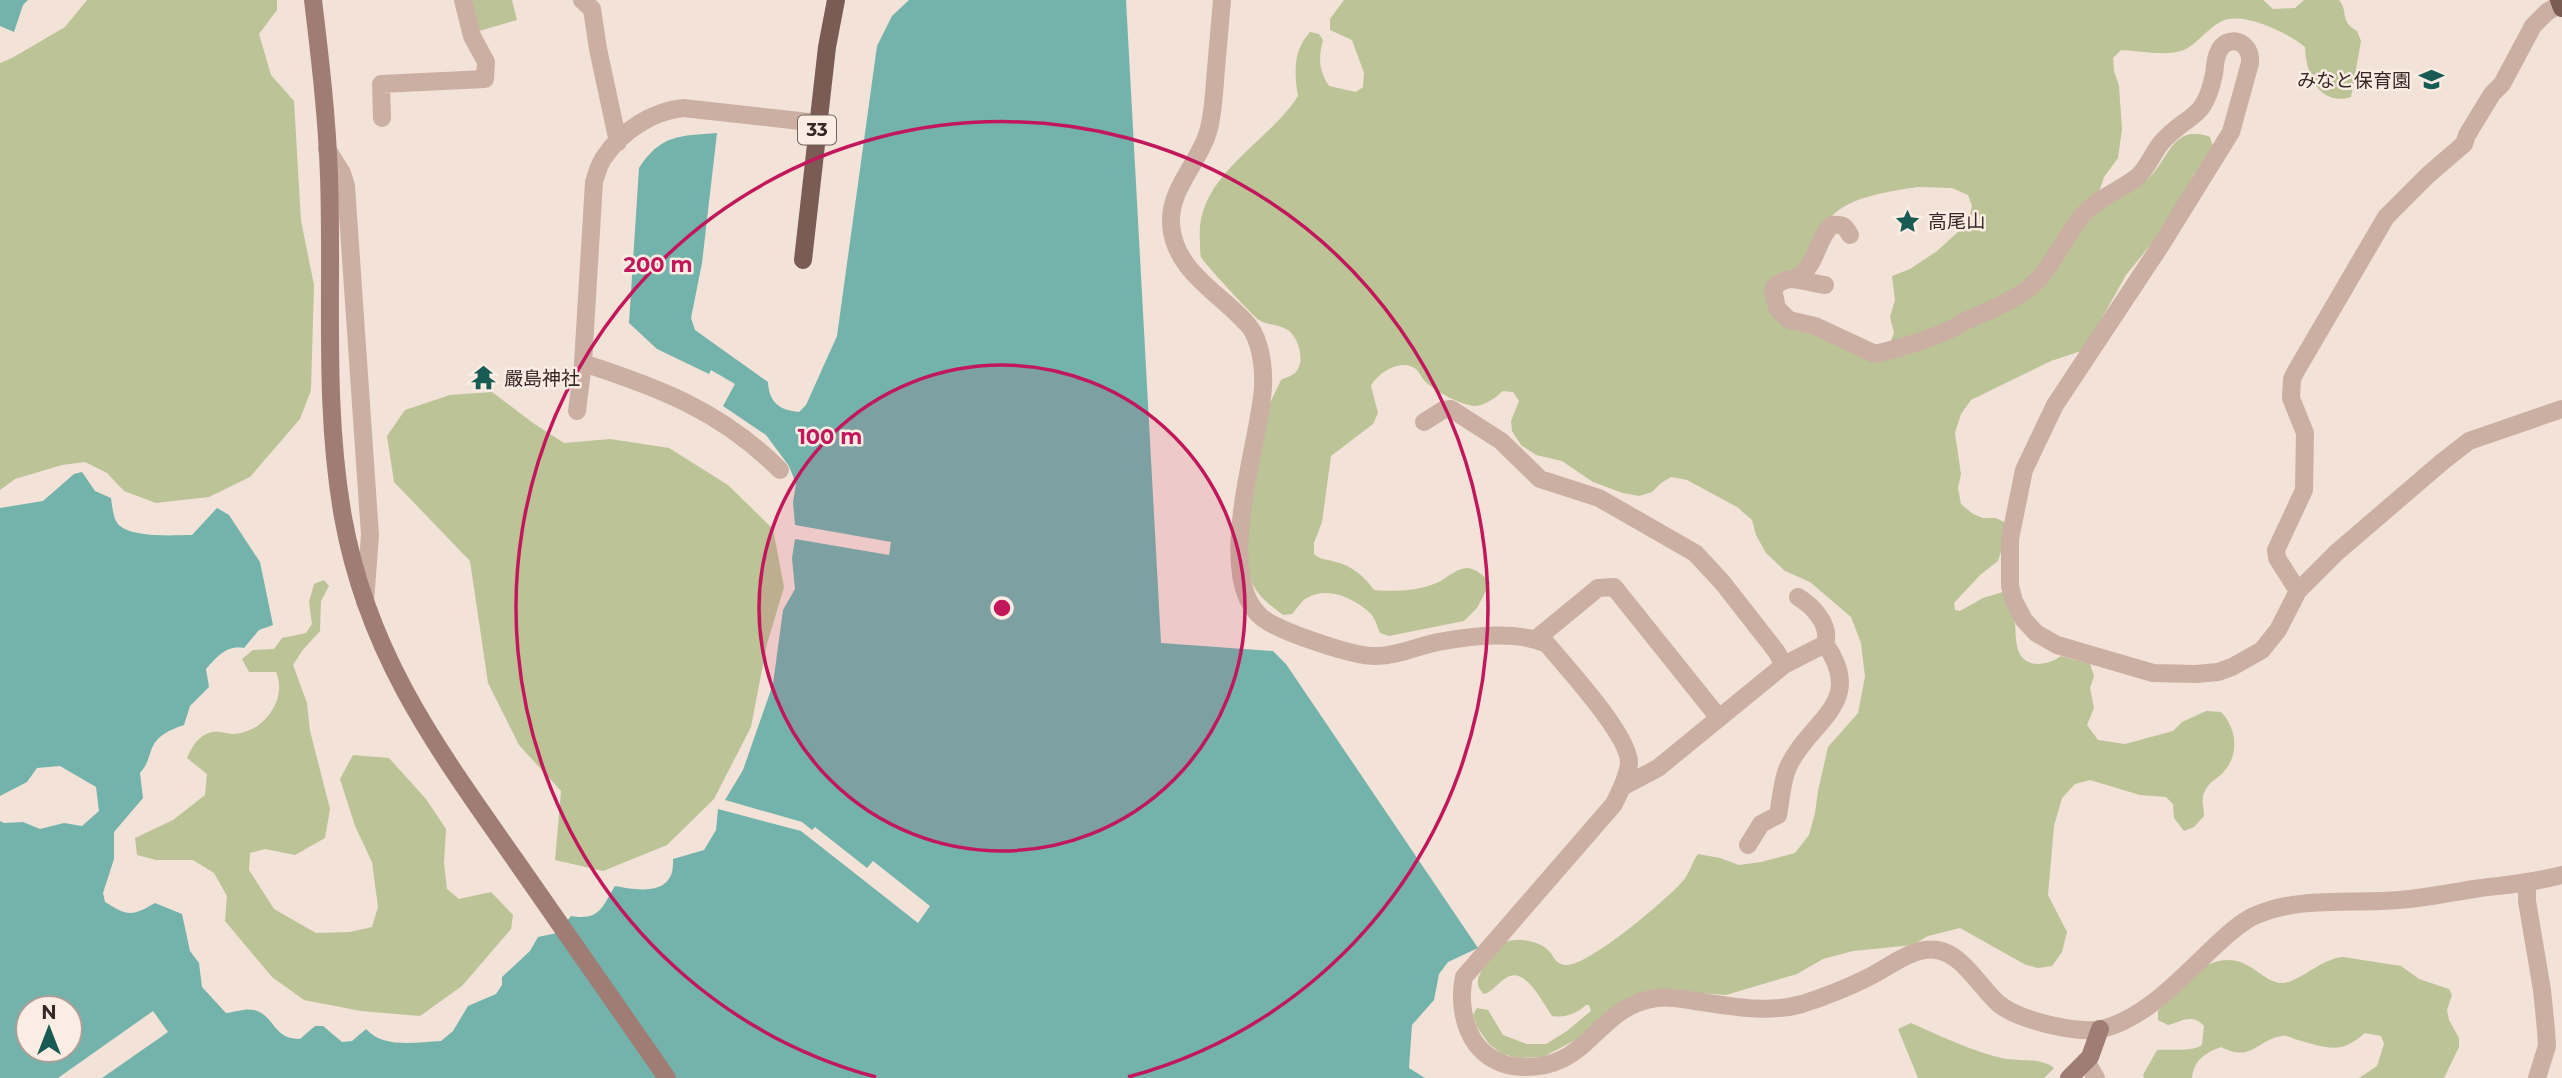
<svg xmlns="http://www.w3.org/2000/svg" width="2562" height="1078" font-family="Montserrat,'Noto Sans JP',sans-serif">
	<style>
		.green { fill: #bbc397; fill-rule: evenodd }
		.water { fill: #74b3ac; fill-rule: evenodd }
		.lines { fill: none; stroke-linecap: round; stroke-linejoin: round }
		.street { stroke: #ccafa3; stroke-width: 18 }
		.secondary { stroke: #a07d74; stroke-width: 18 }
		.primary { stroke: #7a5c55; stroke-width: 18 }
		.ring { fill: none; stroke: #c2185b; stroke-width: 3.5 }
		.labels { text-anchor: middle; dominant-baseline: central; stroke-width: 5; stroke-linejoin: round; paint-order: stroke }
		.shield { fill: #fbede4; stroke: #71635f; stroke-width: 2 }
		.shield-label { font-size: 18px; font-weight: bold; fill: #362826 }
		.poi-label { font-size: 19px; fill: #362826; stroke: #fbede4; text-anchor: start }
		.centre { fill: #c2185b; stroke: #fbede4; stroke-width: 3.5 }
		.ring-label { font-size: 21px; text-anchor: middle; font-weight: bold; fill: #c2185b; stroke: #fbede4; stroke-width: 5; stroke-linejoin: round; paint-order: stroke }
	</style>
	<rect width="100%" height="100%" fill="#f3e2d8"/>
	<path class="green" d="M87 0H277V10L259 34 271 75 294 101 301 221 314 285 311 390 300 419 250 477 209 497 156 503 124 491 107 473 85 462 62 465 15 479 0 490V63L12 58 65 27Z
		M472 0H512L517 20 479 31Z
		M1344 0H2263L2273 9 2295 8 2304 0H2339C2349 12 2339 21 2357 31L2361 41 2351 97C2319 107 2306 74 2305 47 2288 33 2247 13 2225 20 2209 25 2197 46 2181 51 2162 56 2140 51 2121 50L2113 58 2114 71 2119 86 2122 129 2118 158 2104 177 2099 192C2108 192 2122 194 2131 190 2137 187 2145 182 2149 178 2169 159 2173 123 2210 137L2213 147 2212 154 2194 174 2169 222 2126 275 2084 350 2051 361 1971 400 1961 414 1955 433 1961 474 1958 488 1961 504 1973 514 1983 518H1996L2004 522V542L1998 561 1980 575 1954 603 1955 610 1960 611 1983 598 2003 592C2008 602 2013 612 2015 623 2016 634 2015 647 2021 656 2031 669 2050 664 2061 656L2090 664 2094 676 2090 688 2094 708 2087 725 2098 740 2125 744 2173 731 2182 722 2206 711 2221 712C2235 726 2240 751 2226 769 2219 779 2209 780 2204 793 2201 800 2204 809 2204 816L2194 827 2184 831 2174 818 2173 804 2166 797 2140 795 2090 780 2075 784 2062 798 2054 826 2048 895 2067 932 2062 952 2052 966 2038 968 2026 965 1960 928 1928 936 1913 945 1853 951 1823 959 1797 974 1726 995 1669 991 1543 1057 1519 1058 1502 1054 1489 1044 1477 1027 1473 1015 1477 1008 1488 1010 1503 1035 1527 1044H1546L1567 1031 1591 1011 1589 1005H1586C1576 1014 1565 1018 1552 1016 1543 1003 1525 965 1506 978 1497 983 1494 991 1484 994 1480 990 1477 986 1478 980 1479 971 1498 946 1506 942 1517 937 1538 941 1547 949 1554 955 1555 965 1566 965 1589 966 1666 900 1682 882 1689 875 1692 862 1698 854L1720 858 1739 865 1761 862 1795 853 1809 835 1815 813 1818 791 1828 747 1858 713 1865 677 1861 643 1851 617 1810 582 1785 571 1766 553 1756 535 1752 520 1737 507 1687 480 1671 477 1661 483 1652 492 1639 496 1623 493 1593 482 1562 461 1536 455 1521 445 1512 431 1511 421 1519 401 1513 392 1503 391C1496 397 1485 406 1475 406 1461 405 1436 392 1426 382 1422 379 1420 373 1416 369 1402 358 1378 372 1371 386L1378 413 1373 424 1331 456 1322 522 1314 543V554C1320 560 1327 559 1336 562 1352 566 1364 576 1374 590 1396 592 1418 591 1439 582 1448 577 1457 568 1468 568 1476 569 1486 577 1490 583L1477 608 1464 621 1389 636 1380 633C1377 626 1375 618 1370 613 1354 598 1327 586 1307 598 1301 601 1297 609 1292 614L1283 615C1271 606 1256 595 1251 580 1239 541 1256 455 1266 415 1269 403 1276 391 1281 380 1284 378 1292 376 1295 373 1306 362 1299 338 1288 330 1278 324 1266 325 1259 320 1251 314 1205 264 1201 257 1200 253 1200 245 1200 241 1194 176 1269 143 1298 96 1294 72 1293 51 1310 32L1319 34 1323 40C1318 58 1319 71 1329 86L1356 92 1363 87 1364 73 1352 40 1330 30V19ZM1917 187 1952 188 1968 195 1972 206 1968 223 1937 251 1910 269 1892 276 1895 300 1890 317 1894 333 1890 343 1860 352 1812 330 1767 297C1769 274 1778 271 1800 269 1809 254 1816 236 1827 222 1845 196 1889 192 1917 187Z
		M492 392 533 423 564 443 610 439 669 448 728 485 773 529 784 587 767 644 751 727 714 799 667 845 603 871 555 860 561 791 519 745 488 683 470 561 394 482 387 436 405 410 450 395Z
		M324 580 329 586 321 601 320 631 302 651 293 665 307 703 310 731 330 809 325 838 295 855 265 849 250 853 249 870 274 909 316 933 350 932 372 927 378 907 372 862 355 826 340 779 353 755 389 758 426 799 446 829 444 863 447 889 459 899 491 892 513 915 511 929 462 986 420 1016 361 1011 304 1000 272 977 225 921 227 896 214 873 193 860H156L137 855 135 838 173 820 205 795 207 774 187 758C192 747 198 735 212 732 219 730 227 734 234 734 264 733 288 698 276 672H249L242 659 253 650 274 649 282 638 306 633 312 624 309 602 314 584Z
		M2343 957 2401 966 2419 979 2449 989 2452 995 2447 1010 2449 1020 2459 1038V1047L2444 1078H2359L2377 1066 2384 1044 2381 1036 2365 1033C2340 1055 2328 1048 2298 1040 2292 1038 2288 1035 2282 1036 2256 1040 2252 1063 2221 1047 2205 1053 2194 1060 2192 1078H2144L2143 1075 2157 1050C2170 1049 2192 1052 2202 1045L2204 1026C2193 1013 2182 1021 2168 1025L2158 1020V1011C2184 982 2215 941 2255 970 2264 976 2273 984 2284 983 2302 980 2321 959 2343 957Z
		M1911 1023C1941 1036 1973 1052 2006 1059 2021 1061 2042 1058 2054 1068L2044 1078H1918L1898 1029Z"/>
	<path class="water" d="M0 0H28L23 5 14 32 0 26Z
		M909 0H1126L1161 643 1273 651 1286 664 1478 948 1448 962 1439 974 1434 1000 1412 1025 1409 1068 1425 1078H102L168 1032 153 1011 58 1078H0V821L4 823 23 822 40 829 64 823 82 826 99 811 96 787 60 766 37 768 27 782 0 796V508L43 501 74 474 82 472 95 491 111 498C112 505 113 515 116 521 125 539 174 535 192 535L217 508 229 515 260 562 273 625 259 630 244 648C226 645 217 657 206 669L209 687 190 706 184 725C172 729 157 735 152 748 148 758 148 764 140 773L143 798 114 832V859L103 893 105 902C128 916 131 917 155 903L182 914 190 951 199 963 202 987 226 1013C234 1012 246 1008 254 1010 275 1015 272 1039 300 1039L315 1026H323L342 1042 352 1041 366 1029C384 1049 416 1042 441 1041L453 1031 468 1006 496 994 502 985V977L530 951 538 937 557 933 571 916C600 921 602 907 615 886 631 889 661 895 670 877 673 873 673 864 673 859L704 850 716 830 718 809 801 831 918 923 930 906 873 861 867 868 815 827 812 830 802 822 725 800 743 770 773 684 783 610 795 589 792 558 795 539 889 555 891 542 795 525 793 502 796 484 789 466 766 435 723 406 735 384 711 370 709 374 657 349 629 323 639 168C661 134 680 136 717 133L702 263 691 318 695 330 768 382C769 403 780 410 799 412L806 405 837 336 877 46 892 16ZM28 1008H70V1050H28Z"/>
	<g class="lines">
		<path class="street" d="M582 0 592 9 598 49 618 142
			M1222 0C1220 23 1218 46 1216 69 1214 90 1214 111 1208 132 1199 163 1169 189 1171 224 1174 272 1221 293 1249 326 1261 341 1264 369 1263 387 1260 444 1207 590 1270 623 1290 634 1354 657 1376 656 1398 656 1417 646 1438 642 1471 636 1516 630 1547 644 1566 667 1630 736 1629 763 1628 777 1620 791 1614 804L1464 977C1459 999 1463 1026 1476 1044 1485 1056 1499 1064 1513 1066 1590 1076 1593 1006 1657 998 1670 996 1683 999 1695 1001 1730 1006 1767 1014 1802 1004 1824 997 1847 988 1867 978 1888 968 1913 946 1937 950 1963 954 1980 988 1999 1004 2018 1020 2077 1034 2102 1029 2146 1018 2182 977 2214 947 2226 936 2239 923 2254 916 2298 896 2351 904 2399 900 2424 898 2449 893 2474 889 2503 885 2533 883 2562 875
			M382 118 381 84 485 79 486 62 472 36 463 0
			M327 149 342 173 346 186 370 535 365 602
			M1795 278C1818 267 1815 240 1832 225 1843 224 1845 226 1850 235
			M1825 285C1805 283 1787 271 1773 289L1777 308 1789 320 1815 326 1875 354C1897 349 1931 339 1951 329 1958 326 1963 321 1970 319 1988 311 2006 304 2022 293 2052 274 2061 239 2084 214 2099 197 2119 191 2136 178 2147 170 2152 154 2161 143 2188 112 2204 123 2214 74 2215 68 2215 59 2218 53 2226 33 2252 40 2250 63L2231 132 2161 245 2055 405 2024 470 2010 539V586L2014 601 2024 620 2036 633 2057 645 2153 673 2196 674 2218 672 2232 667 2262 650 2278 630 2298 591 2336 553 2442 462 2469 441 2562 409
			M577 411 583 363
			M1424 422 1443 410 1451 409 1501 441 1540 479 1599 498 1695 553 1722 582 1776 651 1784 665
			M780 470C721 411 660 388 583 363L594 182C597 173 599 163 605 156 622 131 653 111 683 108L818 123
			M2298 591 2277 558 2276 550 2304 490 2305 433 2291 398 2292 379 2296 371 2386 217 2428 175 2464 144 2467 135 2492 94 2502 84 2533 26 2547 12 2560 4
			M1798 597C1813 606 1831 625 1825 644
			M1536 639 1598 588 1614 587 1719 718
			M1622 787 1658 768 1784 665 1825 644C1867 703 1810 720 1788 767 1782 781 1781 799 1778 815L1761 824 1748 845
			M2527 882V901L2542 990 2546 1030 2547 1046 2537 1078
			M2086 1061 2096 1078"/>
		<path class="secondary" d="M313 0C320 58 327 117 329 176 333 290 323 404 343 517 368 656 437 748 516 861 566 933 617 1006 667 1078
			M2069 1078 2090 1057 2100 1029"/>
		<path class="primary" d="M2559 0 2562 8
			M803 260 827 47 836 0"/>
	</g>
	<circle cx="1002" cy="608" r="243" fill="#c2185b" fill-opacity=".12"/>
	<g class="ring">
		<circle cx="1002" cy="608" r="243"/>
		<path d="M876 1077A486 486 0 1 1 1128 1077"/>
	</g>
	<defs>
		<symbol id="school-bare" viewBox="-9 -9 18 18"><path d="M0-5L7-2L0 1L-7-2ZM-4 1L0 2.5L4 1V4Q0 6-4 4Z" fill="#185b55" stroke="#fbede4" stroke-width="2.5" paint-order="stroke"/></symbol>
		<symbol id="sight-bare" viewBox="-9 -9 18 18"><path d="M0-6L1.8-2.2L6-1.7L2.9 1.2L3.7 5.4L0 3.3L-3.7 5.4L-2.9 1.2L-6-1.7L-1.8-2.2Z" fill="#185b55" stroke="#fbede4" stroke-width="2.5" paint-order="stroke"/></symbol>
		<symbol id="temple-bare" viewBox="-9 -9 18 18"><path d="M0-6L5-2H3V0L6.5 2.5H4V6H1.5V3h-3V6H-4V2.5H-6.5L-3 0V-2H-5Z" fill="#185b55" stroke="#fbede4" stroke-width="2.5" paint-order="stroke"/></symbol>
	</defs>
	<g fill-rule="evenodd">
		<use href="#school-bare" x="2414" y="62" width="35" height="35"/>
		<use href="#sight-bare" x="1890" y="204" width="35" height="35"/>
		<use href="#temple-bare" x="466" y="360" width="35" height="35"/>
	</g>
	<g class="labels">
		<rect class="shield" x="798" y="115.5" width="38" height="29" rx="5"/>
		<g class="shield-label">
			<text x="817" y="130">33</text>
		</g>
		<g class="poi-label">
			<text x="2411" y="80" text-anchor="end">みなと保育園</text>
			<text x="1928" y="221">高尾山</text>
			<text x="504" y="378">嚴島神社</text>
		</g>
	</g>
	<circle cx="1002" cy="608" r="10" class="centre"/>
	<g class="ring-label">
		<text x="658" y="272">200 m</text>
		<text x="830" y="444">100 m</text>
	</g>
	<g transform="translate(49 1029)"><circle r="33" fill="#fbede4" stroke="#ac9e98" stroke-width="2"/>
	<path d="M0-5L12 26L0 18L-12 26Z" fill="#185b55"/>
	<text y="-10" font-size="19" font-weight="bold" text-anchor="middle" fill="#362826">N</text>
	</g>
</svg>
